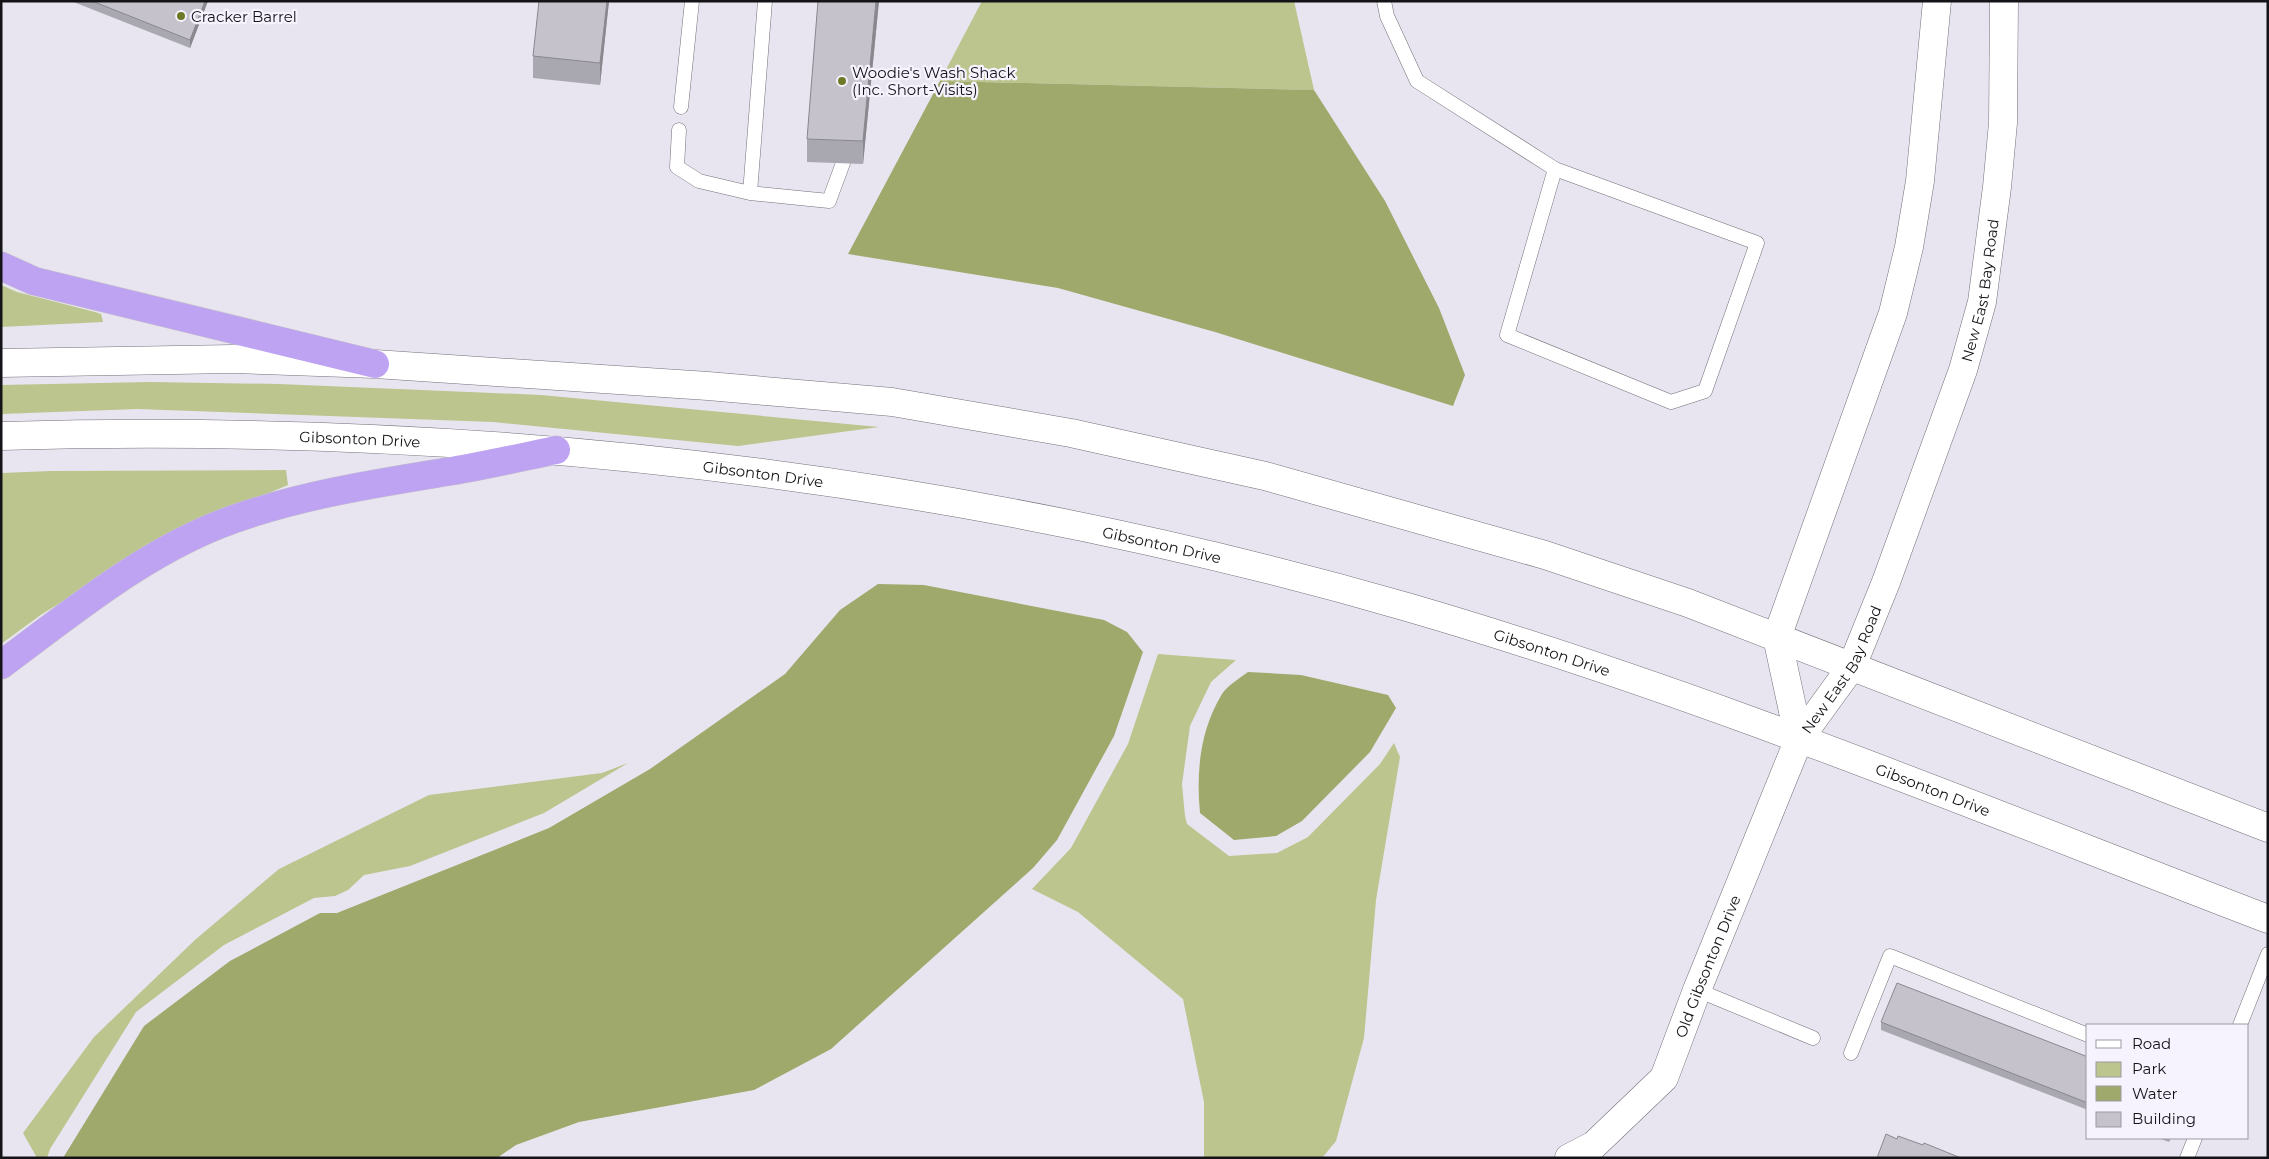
<svg xmlns="http://www.w3.org/2000/svg" width="2269" height="1159" font-family="Montserrat,sans-serif">
	<style>
		.green { fill: #bbc58d }
		.water { fill: #9ea96b }
		.lines { fill: none; stroke-linecap: round; stroke-linejoin: round }
		.service-casing { stroke: #73707a; stroke-width: 15 }
		.minor-casing { stroke: #73707a; stroke-width: 29 }
		.tertiary-casing { stroke: #73707a; stroke-width: 29 }
		.secondary-casing { stroke: #73707a; stroke-width: 29 }
		.motorway-casing { stroke: #c7c6c7; stroke-width: 29 }
		.service { stroke: #fff; stroke-width: 14 }
		.minor { stroke: #fff; stroke-width: 28 }
		.tertiary { stroke: #fff; stroke-width: 28 }
		.secondary { stroke: #fff; stroke-width: 28 }
		.motorway { stroke: #bea3f3; stroke-width: 28 }
		.wall { fill: #a9a7af }
		.shaded-wall { fill: #8a888f }
		.building { fill: #c5c2cc; stroke: #8a888f }
		.poi-dot { fill: #6e7a25; stroke: #f6f2fe; stroke-width: 2 }
		.labels { text-anchor: middle; dominant-baseline: central; stroke-width: 4.5; stroke-linejoin: round; paint-order: stroke }
		.poi-label { font-size: 15px; fill: #141317; stroke: #f6f2fe; text-anchor: start }
		.street-label { font-size: 15px; fill: #141317; stroke: #f6f2fe }
	</style>
	<rect width="100%" height="100%" fill="#e8e5f0"/>
	<path class="green" d="M982 1H1294L1314 90 940 81Z
		M1 285 17 292 95 312 101 314 103 322 1 327Z
		M150 382 279 384 541 395 879 427 738 446 493 422 137 409 1 414V385Z
		M286 470 288 485 180 530 42 614 1 644V473L51 471Z
		M1158 654 1236 660 1211 682 1190 726 1182 784 1185 816 1187 824 1229 856 1277 853 1308 837 1380 764 1394 743 1400 757 1376 900 1364 1038 1336 1141 1322 1158H1204V1102L1183 999 1078 912 1032 889 1071 848 1128 744Z
		M628 763 544 813 410 866 364 875 348 890 335 896 314 898 224 945 136 1012 50 1149 47 1158H37L23 1133 94 1037 196 939 279 869 429 795 602 773Z"/>
	<path class="water" d="M940 81 1314 90 1385 201 1439 308 1465 375 1453 406 1215 332 1058 288 848 254Z
		M878 584 924 585 1104 620 1127 632 1143 652 1114 736 1057 840 1033 868 831 1049 754 1090 579 1122 516 1145 497 1158H63L144 1026 230 961 320 913H337L549 828 650 769 785 674 840 610Z
		M1248 672 1301 675 1388 695 1396 708 1370 752 1302 821 1276 836 1234 840 1200 813C1196 772 1200 730 1222 694 1227 686 1240 678 1248 672Z"/>
	<g class="lines">
		<defs>
			<path id="service" d="M1384 1 1387 16 1417 81 1555 169 1757 243 1705 391 1671 402 1507 335 1555 169
				M681 107 692 1
				M679 130 677 167 699 181 750 193 829 201 843 163
				M750 193 765 1
				M1697 990 1813 1038
				M2240 1025 2268 954
				M1851 1053 1890 956 2088 1035
				M2187 1158 2195 1138"/>
			<g id="minor">
				<path id="s1" d="M1569 1158 1594 1145 1664 1078 1697 990 1799 739"/>
			</g>
			<g id="tertiary">
				<path id="s2" d="M1799 739 1852 666 1886 582 1963 370 1982 302 1997 187 2003 123 2004 1"/>
				<path d="M1799 739 1777 637 1893 313 1909 247 1920 181 1937 1"/>
			</g>
			<g id="secondary">
				<path d="M1 363 233 359 375 364 708 386 892 402 1071 433 1265 476 1545 555 1688 603 2268 828"/>
				<path id="s3" d="M1 436C476 422 950 475 1407 607 1700 692 1983 810 2268 919"/>
			</g>
			<path id="motorway" d="M1 266 34 281 375 364
				M1 665C74 611 148 549 234 519 305 494 379 483 452 471 487 465 522 457 556 450"/>
		</defs>
		<use href="#service" class="service-casing"/>
		<use href="#minor" class="minor-casing"/>
		<use href="#tertiary" class="tertiary-casing"/>
		<use href="#secondary" class="secondary-casing"/>
		<use href="#motorway" class="motorway-casing"/>
		<use href="#service" class="service"/>
		<use href="#minor" class="minor"/>
		<use href="#tertiary" class="tertiary"/>
		<use href="#secondary" class="secondary"/>
		<use href="#motorway" class="motorway"/>
	</g>
	<path class="wall" d="M71 1H208L190 48Z
		M539 1H609L600 85 533 78V56Z
		M818 1H879L863 164 807 162V139Z
		M1881 1022 2088 1057V1110L1881 1030Z
		M2158 1138H2171L2169 1142Z"/>
	<path class="shaded-wall" d="M205 1H208L190 48V40Z
		M607 1H609L600 85V63Z
		M876 1H879L863 164V141Z"/>
	<path class="building" d="M92 1H205L190 40Z
		M539 1H607L600 63 533 56Z
		M818 1H876L863 141 807 139Z
		M1897 983 2088 1057V1103L1881 1022Z
		M1886 1134 1897 1139 1898 1136 1923 1145 1924 1143 1961 1158H1877Z"/>
	<g class="poi-dot">
		<circle cx="181" cy="16" r="5"/>
		<circle cx="842" cy="81" r="5"/>
	</g>
	<g class="labels">
		<g class="poi-label">
			<text x="191" y="16">Cracker Barrel</text>
			<text x="852" y="72">Woodie's Wash Shack<tspan x="852" dy="17">(Inc. Short-Visits)</tspan></text>
		</g>
		<g class="street-label">
			<text stroke="none"><textPath href="#s2" startOffset="488">New East Bay Road</textPath></text>
			<text stroke="none"><textPath href="#s3" startOffset="359">Gibsonton Drive</textPath></text>
			<text stroke="none"><textPath href="#s3" startOffset="764">Gibsonton Drive</textPath></text>
			<text stroke="none"><textPath href="#s3" startOffset="1169">Gibsonton Drive</textPath></text>
			<text stroke="none"><textPath href="#s3" startOffset="1574">Gibsonton Drive</textPath></text>
			<text stroke="none"><textPath href="#s2" startOffset="82">New East Bay Road</textPath></text>
			<text stroke="none"><textPath href="#s3" startOffset="1979">Gibsonton Drive</textPath></text>
			<text stroke="none"><textPath href="#s1" startOffset="245">Old Gibsonton Drive</textPath></text>
		</g>
	</g>
	<rect width="2269" height="1159" fill="none" stroke="#141317" stroke-width="5"/>
	<rect x="2086" y="1024" width="162" height="115" fill="#f6f2fe" stroke="#9c99a2"/>
	<rect x="2096" y="1040" width="25" height="8" fill="#ffffff" stroke="#9c99a2"/>
	<text x="2132" y="1049" font-size="15" fill="#141317">Road</text>
	<rect x="2096" y="1062" width="25" height="15" fill="#bbc58d" stroke="#9c99a2"/>
	<text x="2132" y="1074" font-size="15" fill="#141317">Park</text>
	<rect x="2096" y="1086" width="25" height="15" fill="#9ea96b" stroke="#9c99a2"/>
	<text x="2132" y="1099" font-size="15" fill="#141317">Water</text>
	<rect x="2096" y="1112" width="25" height="15" fill="#c5c2cc" stroke="#9c99a2"/>
	<text x="2132" y="1124" font-size="15" fill="#141317">Building</text>
</svg>
